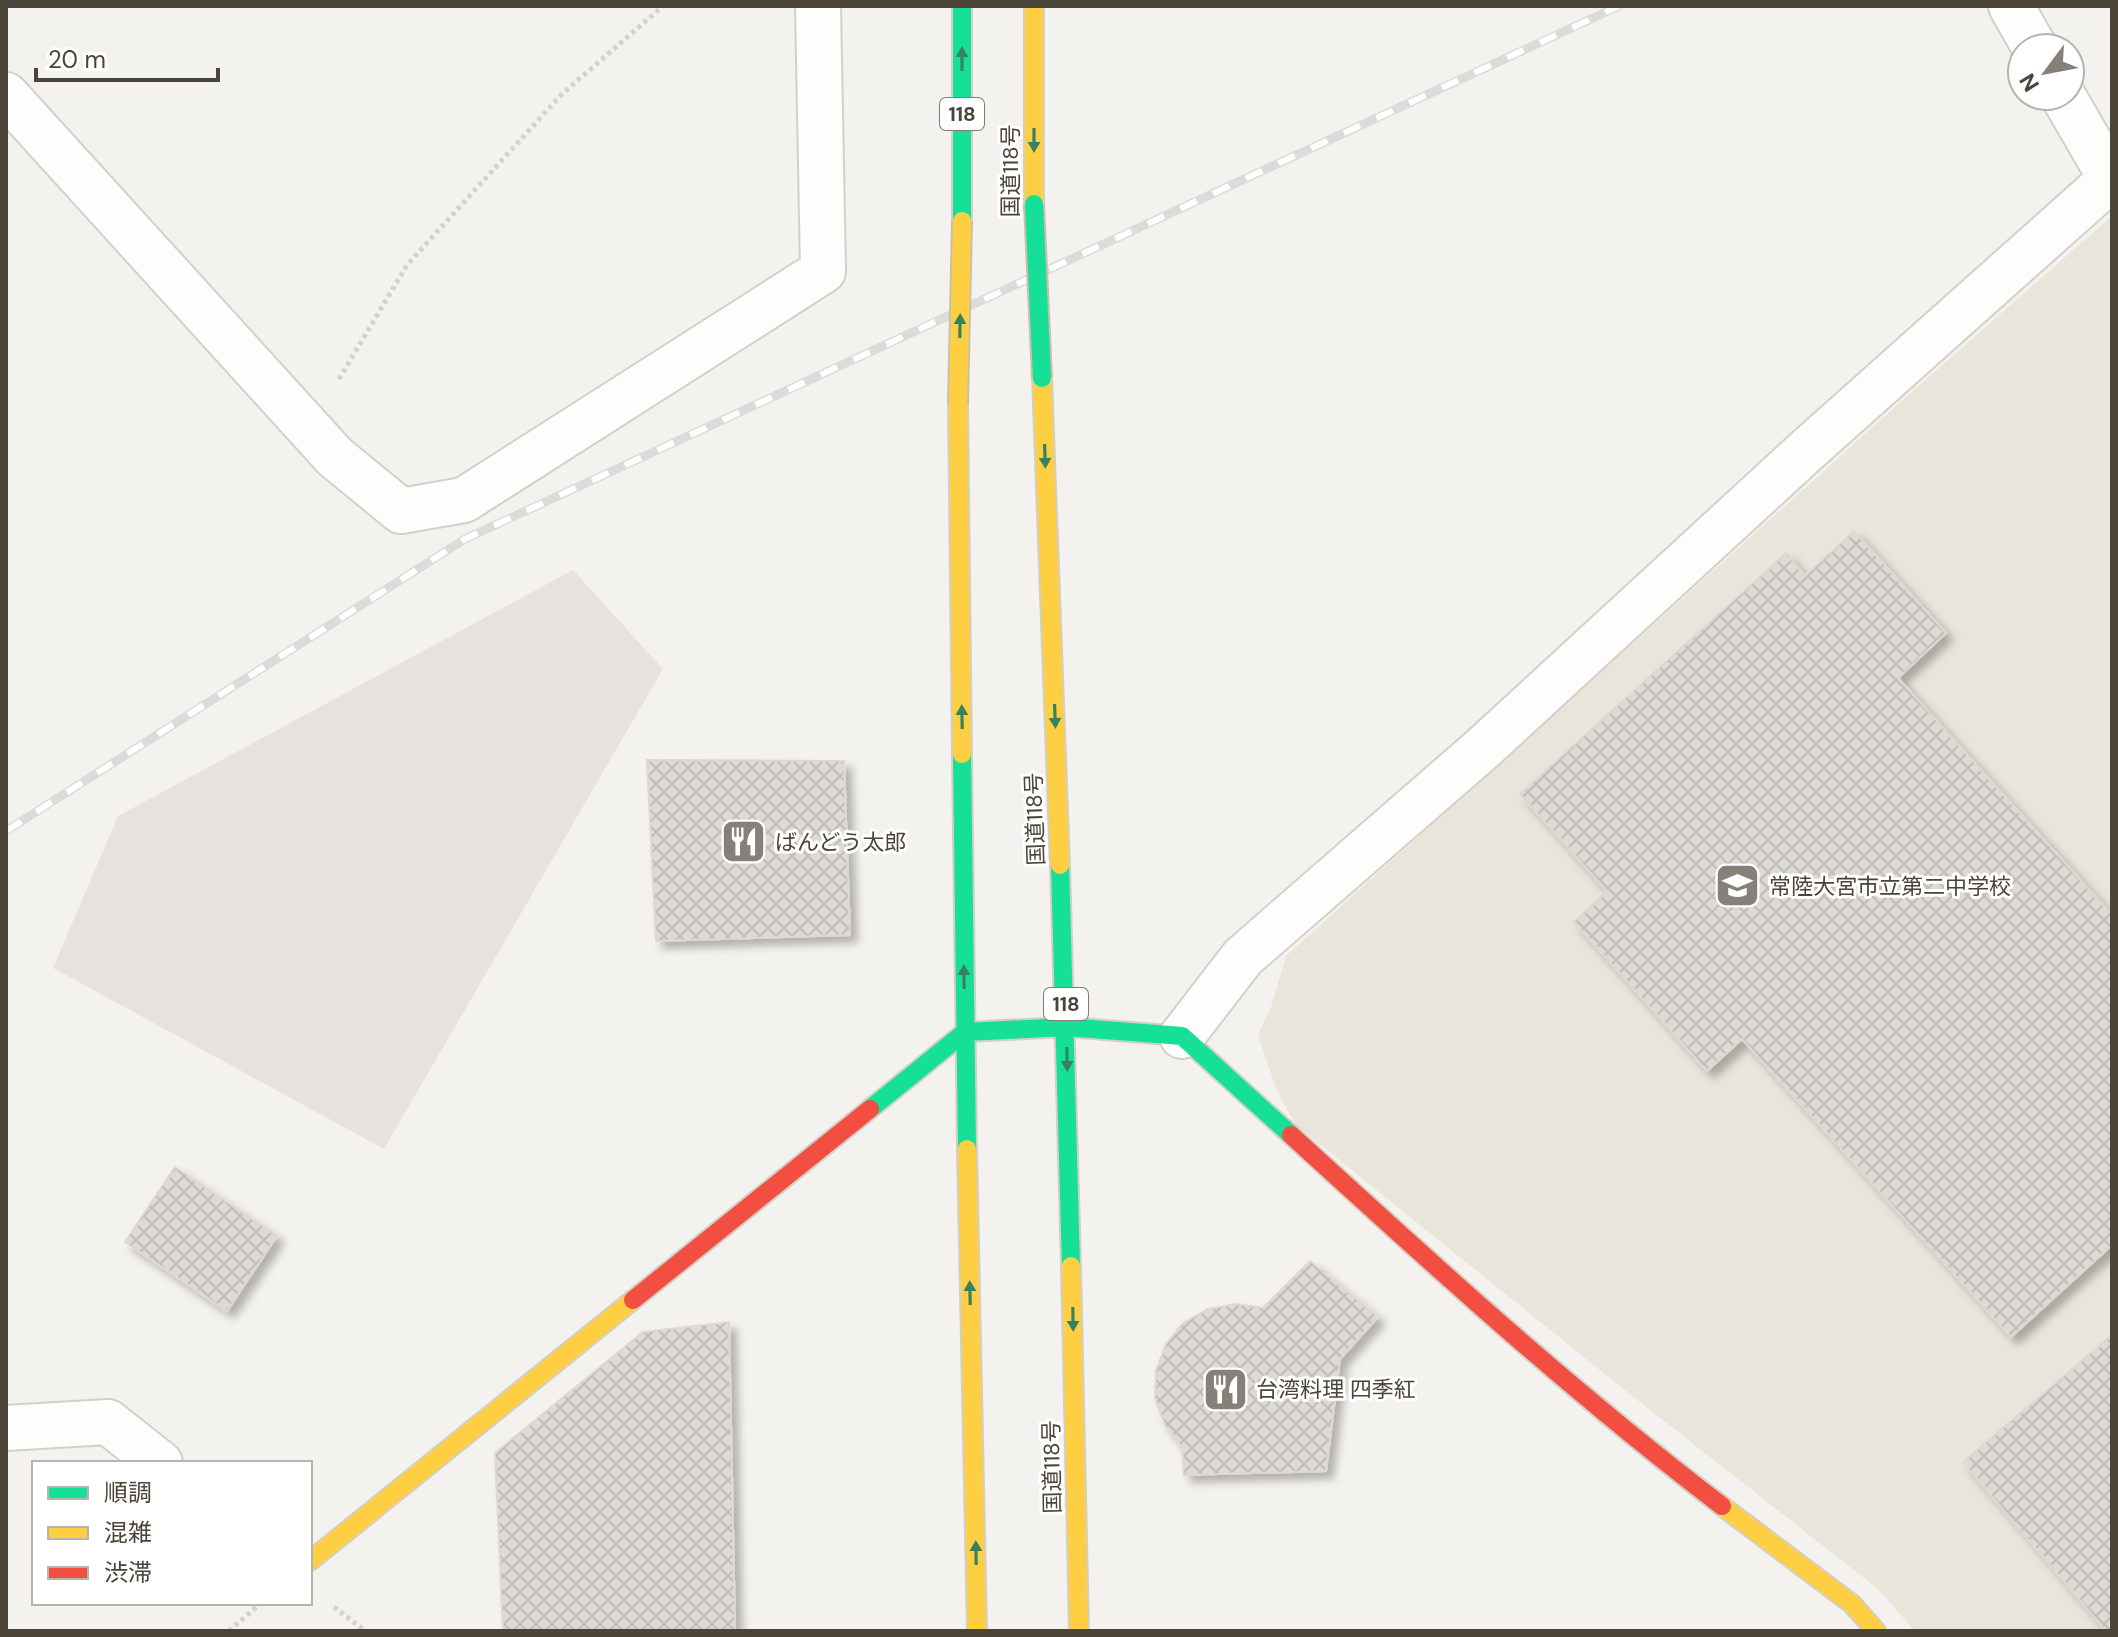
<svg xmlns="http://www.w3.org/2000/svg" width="2118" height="1637" font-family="'DM Sans','Noto Sans JP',sans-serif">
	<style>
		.education { fill: #eae5da }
		.parking { fill: #e6e3df }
		.building { fill: url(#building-cross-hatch); stroke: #dcd9d4; stroke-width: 2; filter: url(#shadow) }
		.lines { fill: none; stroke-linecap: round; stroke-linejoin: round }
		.street-casing { stroke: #d2d0cb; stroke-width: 48 }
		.fast-casing { stroke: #d3cfc5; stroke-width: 22 }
		.slow-casing { stroke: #d3cfc5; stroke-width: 22 }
		.jam-casing { stroke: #d3cfc5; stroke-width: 22 }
		.path { stroke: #d3d2cc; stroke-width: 5; stroke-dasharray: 4 4; stroke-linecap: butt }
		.street { stroke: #fdfdfc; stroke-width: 44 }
		.fast { stroke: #16e098; stroke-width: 18 }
		.slow { stroke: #ffcf43; stroke-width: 18 }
		.jam { stroke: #f24e42; stroke-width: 18 }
		.rail-casing { stroke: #dbdbda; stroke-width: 9 }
		.rail { stroke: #fff; stroke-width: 6; stroke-dasharray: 18; stroke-linecap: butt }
		.fast-bridge-casing { stroke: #ccbfa9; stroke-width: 22; stroke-linecap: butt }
		.slow-bridge-casing { stroke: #ccbfa9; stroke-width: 22; stroke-linecap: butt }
		.fast-bridge { stroke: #16e098; stroke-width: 18 }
		.slow-bridge { stroke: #ffcf43; stroke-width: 18 }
		.oneway { fill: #36825f }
		.labels { text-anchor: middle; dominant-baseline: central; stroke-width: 6; stroke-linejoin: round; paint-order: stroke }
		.shield { fill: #fff; stroke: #817c74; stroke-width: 2 }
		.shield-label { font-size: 20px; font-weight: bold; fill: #4b4439 }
		.street-label { font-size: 22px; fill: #4b4439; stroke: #fff }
		.poi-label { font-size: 22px; fill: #4b4439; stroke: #fff; text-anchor: start }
	</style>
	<defs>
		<pattern id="building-cross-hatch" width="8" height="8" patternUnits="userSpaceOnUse" patternTransform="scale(2)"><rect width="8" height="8" fill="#dedbd6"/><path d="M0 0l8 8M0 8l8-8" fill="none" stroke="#c0bdb8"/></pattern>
		<filter id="shadow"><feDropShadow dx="7" dy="7" stdDeviation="4" flood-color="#0004"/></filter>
	</defs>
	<rect width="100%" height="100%" fill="#f4f2ee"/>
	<path class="education" d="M2112 216V1631H1915L1878 1589 1622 1388 1296 1125 1277 1091 1258 1035 1271 1007 1286 956 1906 397Z"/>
	<path class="parking" d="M573 570 663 669 384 1149 53 968 118 816Z"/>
	<path class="building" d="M1854 531 1946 633 1898 678 2112 915V1245L2011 1337 1742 1039 1707 1071 1574 922 1607 891 1520 794 1786 553 1805 576Z
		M647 760 844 761 850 935 656 941Z
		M175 1167 277 1236 227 1311 125 1242Z
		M1310 1261 1378 1317 1340 1359 1326 1471 1184 1475 1182 1447 1165 1425 1155 1398 1156 1371 1166 1344 1183 1323 1208 1309 1236 1304 1263 1308Z
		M729 1322 735 1631H503L495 1453 643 1332Z
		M2112 1335V1631H2106L1963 1462Z"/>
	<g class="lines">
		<defs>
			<path id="street" d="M2011 6 2035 48
				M6 95 335 457 401 511 464 500 823 271 818 6
				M2063 96 2111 179
				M1182 1036 1243 957 1482 749 1805 452 2112 178
				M6 1428 108 1422 160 1463"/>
			<path id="fast" d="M962 6V221
				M962 754 967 1149
				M1060 865 1071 1266
				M870 1109 965 1032 1066 1027 1182 1036 1291 1135"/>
			<path id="slow" d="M1034 6V204
				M1042 378 1060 865
				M958 404 962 754
				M967 1149 977 1631
				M1071 1266 1079 1631
				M1722 1506 1852 1604 1876 1631
				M310 1561 633 1300"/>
			<path id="jam" d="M1291 1135C1431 1263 1571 1391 1722 1506
				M633 1300 870 1109"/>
		</defs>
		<use href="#street" class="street-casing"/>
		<use href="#fast" class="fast-casing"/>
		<use href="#slow" class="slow-casing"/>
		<use href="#jam" class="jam-casing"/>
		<path class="path" d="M339 379 407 265 561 95 663 6
			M334 1607 365 1631
			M229 1631 261 1603"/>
		<use href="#street" class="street"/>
		<use href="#fast" class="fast"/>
		<use href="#slow" class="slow"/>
		<use href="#jam" class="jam"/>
		<defs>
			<path id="rail" d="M6 831 465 539 1619 6"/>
		</defs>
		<use href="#rail" class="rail-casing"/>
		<use href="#rail" class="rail"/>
		<defs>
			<path id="fast-bridge" d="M1034 204 1042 378"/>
			<path id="slow-bridge" d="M958 404 962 221"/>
		</defs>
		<use href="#fast-bridge" class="fast-bridge-casing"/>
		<use href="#slow-bridge" class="slow-bridge-casing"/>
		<use href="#fast-bridge" class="fast-bridge"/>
		<use href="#slow-bridge" class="slow-bridge"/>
	</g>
	<defs><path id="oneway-solid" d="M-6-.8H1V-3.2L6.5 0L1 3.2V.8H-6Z" transform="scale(2)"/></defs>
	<g class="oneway">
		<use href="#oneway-solid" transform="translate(962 59) rotate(-90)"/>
		<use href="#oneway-solid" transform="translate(1034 140) rotate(90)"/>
		<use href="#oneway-solid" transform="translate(960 326) rotate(-89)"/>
		<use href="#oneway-solid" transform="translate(1045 456) rotate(88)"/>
		<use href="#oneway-solid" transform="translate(1055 716) rotate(88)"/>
		<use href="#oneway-solid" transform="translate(962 717) rotate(-91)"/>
		<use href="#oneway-solid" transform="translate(964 977) rotate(-91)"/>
		<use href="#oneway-solid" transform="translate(1067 1059) rotate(89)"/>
		<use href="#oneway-solid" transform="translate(970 1293) rotate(-91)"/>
		<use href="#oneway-solid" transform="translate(1073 1319) rotate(89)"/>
		<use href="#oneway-solid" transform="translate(976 1553) rotate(-91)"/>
	</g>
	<defs>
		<symbol id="restaurant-square" viewBox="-11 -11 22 22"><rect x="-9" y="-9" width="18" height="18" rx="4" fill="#868178" stroke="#fff"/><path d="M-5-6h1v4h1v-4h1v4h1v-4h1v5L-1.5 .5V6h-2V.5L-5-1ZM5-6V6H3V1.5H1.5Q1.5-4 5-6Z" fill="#fff"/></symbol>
		<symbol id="school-square" viewBox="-11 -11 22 22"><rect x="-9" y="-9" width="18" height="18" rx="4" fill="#868178" stroke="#fff"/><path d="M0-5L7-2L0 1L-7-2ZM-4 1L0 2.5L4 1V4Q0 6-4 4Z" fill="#fff"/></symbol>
	</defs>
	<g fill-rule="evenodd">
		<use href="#restaurant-square" x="718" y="816" width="51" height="51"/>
		<use href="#school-square" x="1712" y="860" width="51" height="51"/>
		<use href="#restaurant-square" x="1200" y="1364" width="51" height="51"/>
	</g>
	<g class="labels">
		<g class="shield">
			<rect x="940" y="98" width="44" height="32" rx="6"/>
			<rect x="1044" y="988" width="44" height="32" rx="6"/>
		</g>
		<g class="shield-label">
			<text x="962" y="114">118</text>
			<text x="1066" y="1004">118</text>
		</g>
		<g class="street-label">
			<text transform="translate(1010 171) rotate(-90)">国道118号</text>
			<text transform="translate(1035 819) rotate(-92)">国道118号</text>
			<text transform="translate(1052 1467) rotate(-91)">国道118号</text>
		</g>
		<g class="poi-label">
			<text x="775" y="842">ばんどう太郎</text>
			<text x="1769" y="886">常陸大宮市立第二中学校</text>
			<text x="1256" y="1389">台湾料理 四季紅</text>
		</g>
	</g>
	<rect width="2118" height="1637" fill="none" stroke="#4b4439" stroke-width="16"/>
	<rect x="32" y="1461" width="280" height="144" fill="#ffffff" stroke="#b7b4b0" stroke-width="2"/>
	<rect x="48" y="1487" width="40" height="12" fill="#16e098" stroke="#b7b4b0" stroke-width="2"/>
	<text x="104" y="1501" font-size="24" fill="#4b4439">順調</text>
	<rect x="48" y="1527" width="40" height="12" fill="#ffcf43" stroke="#b7b4b0" stroke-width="2"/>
	<text x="104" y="1541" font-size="24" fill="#4b4439">混雑</text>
	<rect x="48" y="1567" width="40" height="12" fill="#f24e42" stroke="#b7b4b0" stroke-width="2"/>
	<text x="104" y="1581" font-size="24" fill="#4b4439">渋滞</text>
	<g transform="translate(2046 72) rotate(238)"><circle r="38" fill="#ffffff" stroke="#b7b4b0" stroke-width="2"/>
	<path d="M0-6L14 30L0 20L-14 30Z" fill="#868178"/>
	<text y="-12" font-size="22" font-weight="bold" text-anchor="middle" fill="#4b4439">N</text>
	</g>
	<path d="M36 68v12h182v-12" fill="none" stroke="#4b4439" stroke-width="4"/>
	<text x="48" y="68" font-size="24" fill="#4b4439" stroke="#ffffff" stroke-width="6" paint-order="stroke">20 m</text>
</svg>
